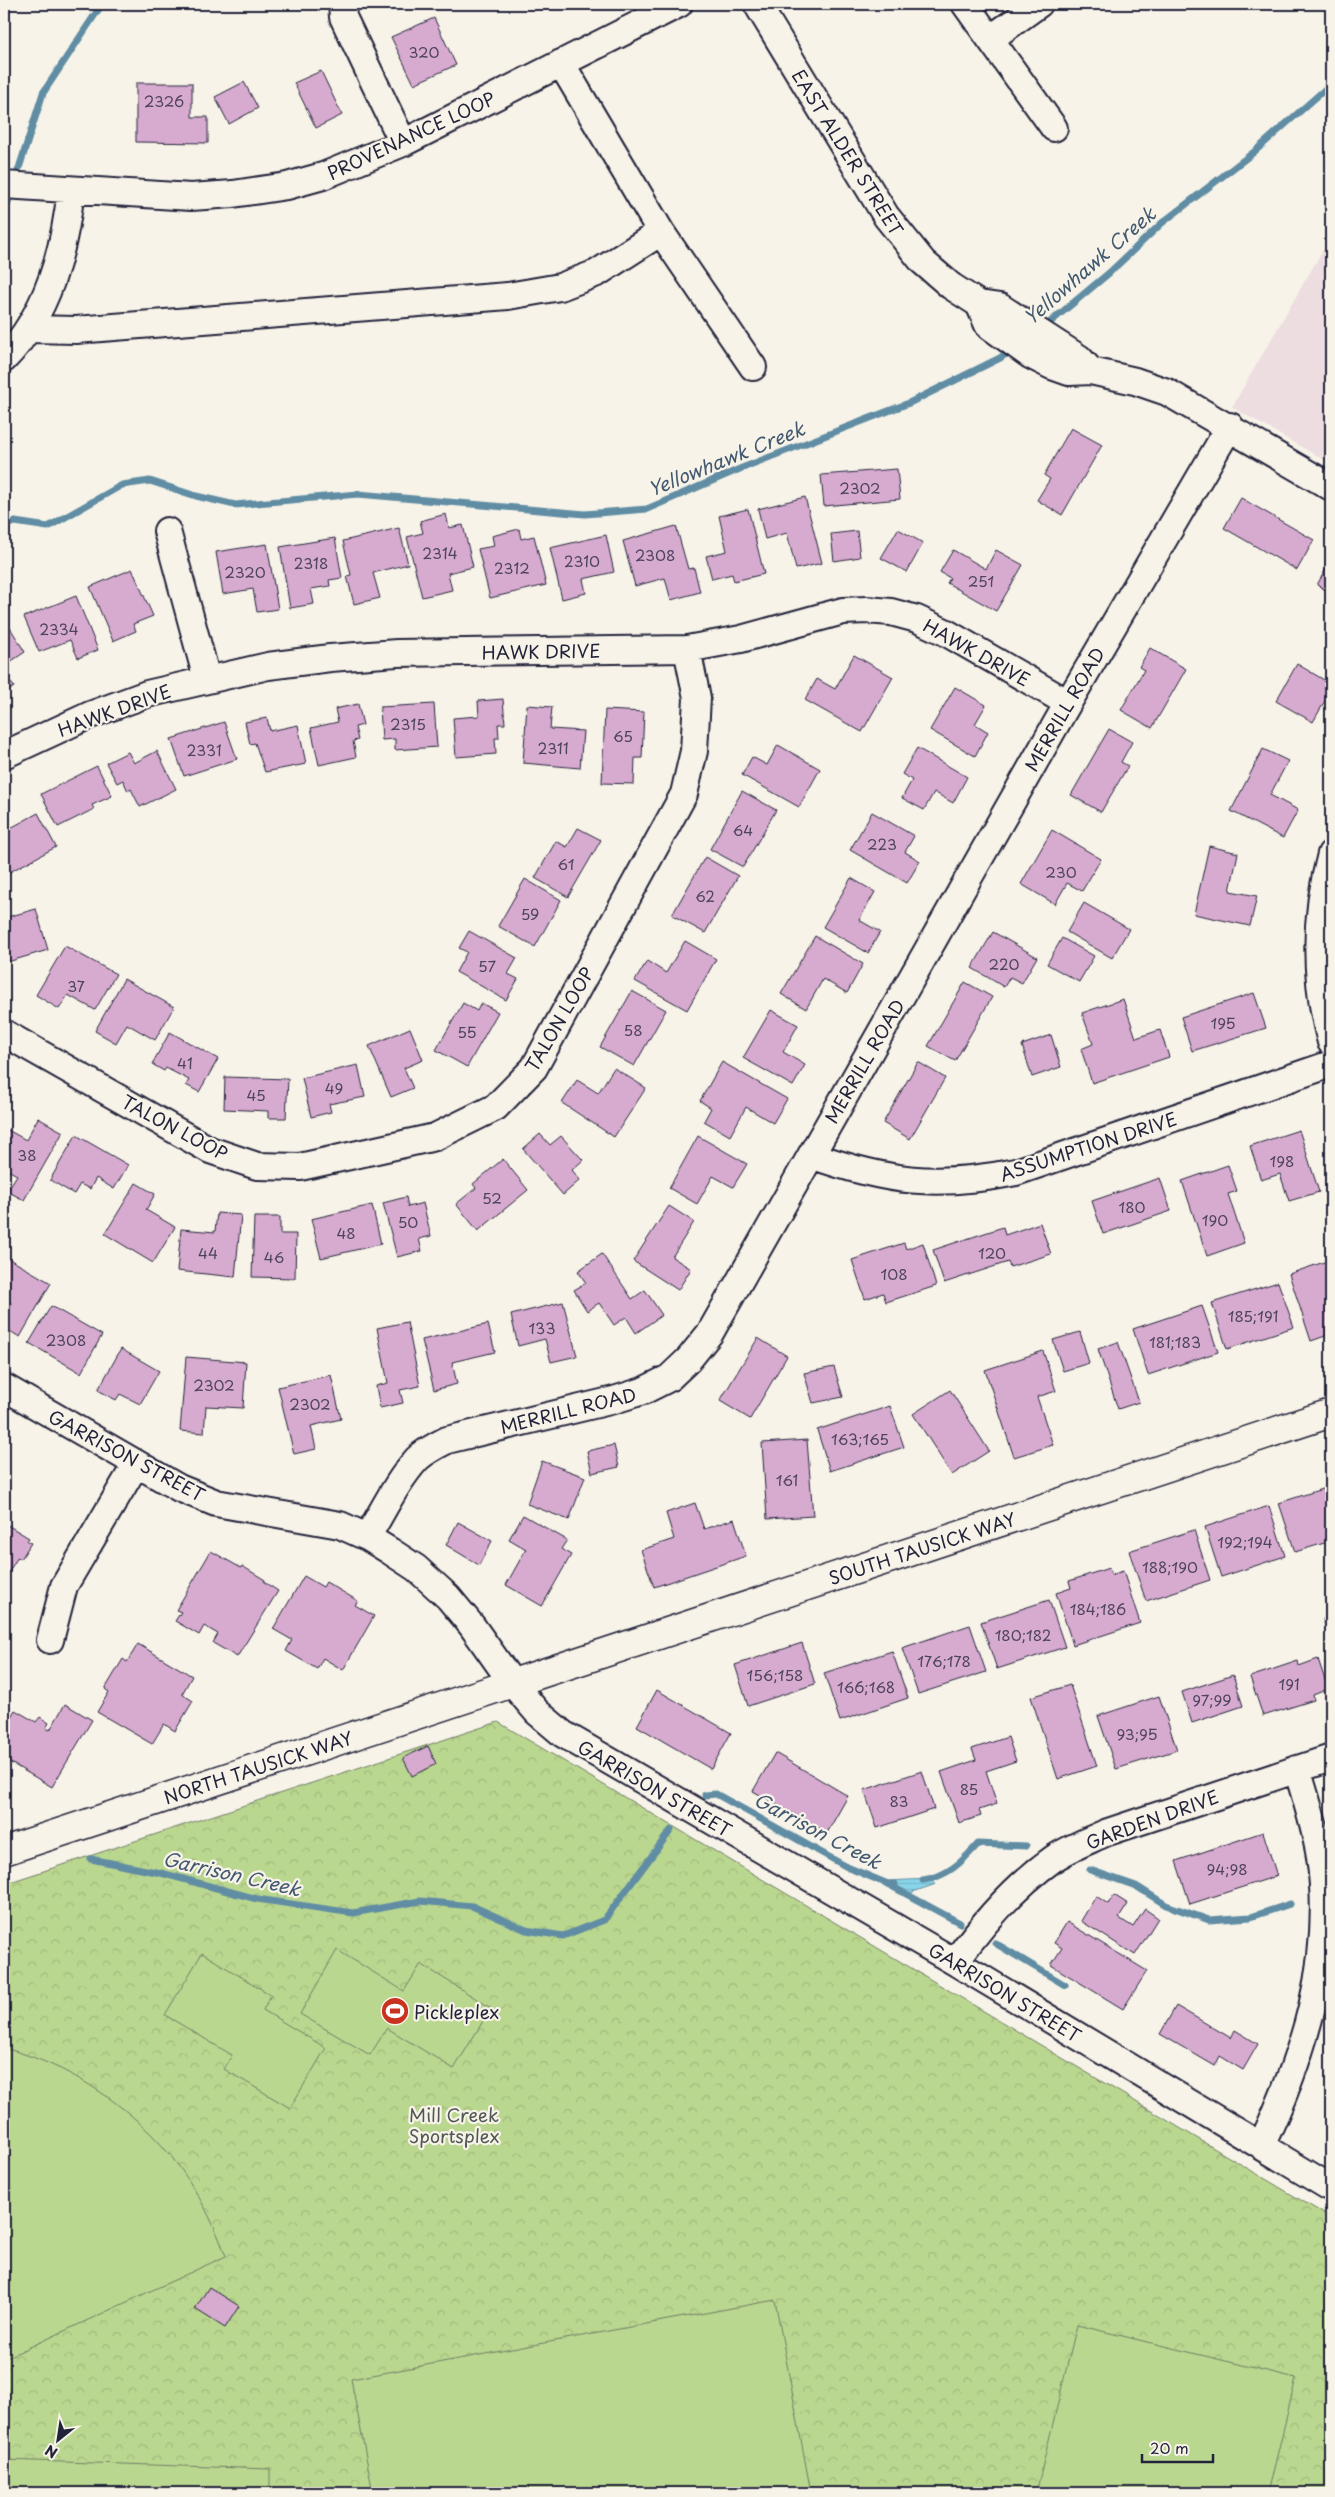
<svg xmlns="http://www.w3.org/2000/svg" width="1335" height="2497" font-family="'Playpen Sans',sans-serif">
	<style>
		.built { fill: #eddde0 }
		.park { fill: url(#park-crowns); stroke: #6e7c65 }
		.pitch { fill: #bad78f; stroke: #6e7c65 }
		.water { fill: url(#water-rules); stroke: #608da4 }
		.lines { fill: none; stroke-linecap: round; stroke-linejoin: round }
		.stream { stroke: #608da4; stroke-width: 7 }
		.building { fill: #d7abcf; stroke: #22223b }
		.minor-casing { stroke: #22223b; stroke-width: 30 }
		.secondary-casing { stroke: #22223b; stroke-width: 31 }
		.minor { stroke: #f7f3e8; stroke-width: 26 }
		.secondary { stroke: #f7f3e8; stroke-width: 28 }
		.labels { text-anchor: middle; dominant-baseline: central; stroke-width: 4.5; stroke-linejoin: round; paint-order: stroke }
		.number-label { font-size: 15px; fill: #4f4460 }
		.street-label { font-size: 18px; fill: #22223b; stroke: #f7f3e8 }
		.poi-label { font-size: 18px; fill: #22223b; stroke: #f7f3e8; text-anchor: start }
		.park-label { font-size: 18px; fill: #505854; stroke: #f7f3e8 }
		.water-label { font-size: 19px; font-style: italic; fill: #415870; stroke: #f7f3e8 }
	</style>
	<defs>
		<pattern id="park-crowns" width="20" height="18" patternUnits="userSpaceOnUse" patternTransform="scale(1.25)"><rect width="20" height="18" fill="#bad78f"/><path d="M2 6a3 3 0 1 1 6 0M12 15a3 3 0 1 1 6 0" fill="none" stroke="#a0b87c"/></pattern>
		<pattern id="water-rules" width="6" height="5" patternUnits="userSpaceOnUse" patternTransform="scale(1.25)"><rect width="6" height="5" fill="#8ad5ea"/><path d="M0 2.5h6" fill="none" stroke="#77b7ca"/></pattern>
	</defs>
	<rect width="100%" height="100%" fill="#f7f3e8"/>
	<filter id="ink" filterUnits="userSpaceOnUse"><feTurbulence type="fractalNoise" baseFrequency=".02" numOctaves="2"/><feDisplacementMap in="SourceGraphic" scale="10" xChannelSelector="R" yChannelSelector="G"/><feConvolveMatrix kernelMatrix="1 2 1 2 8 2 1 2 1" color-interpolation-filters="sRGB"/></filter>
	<g filter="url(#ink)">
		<path class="built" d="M1331 236V464L1232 407Z"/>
		<path class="park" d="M498 1722 1331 2218V2493H4V1884Z"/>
		<path class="pitch" d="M337 1950 404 1991 421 1964 491 2008 454 2069 387 2028 370 2055 300 2014Z
			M202 1953 271 1995 263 2010 326 2048 290 2108 224 2069 232 2055 165 2015Z
			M4 2048C82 2068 157 2124 197 2194 209 2214 218 2235 226 2256L4 2359Z
			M775 2300 811 2493H373L351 2379Z
			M1077 2325 1296 2378 1268 2493H1036Z
			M4 2460 270 2469V2493H4Z"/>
		<path class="water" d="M930 1879 936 1884 910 1893 886 1887V1881Z"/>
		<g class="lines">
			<path class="stream" d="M4 215 43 93 102 4
				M1042 329 1109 273 1162 223 1254 152 1331 84
				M4 525 15 522 48 527 122 485 150 481 196 496 235 505 358 494 585 514 647 509 742 468 909 403 1000 358 1013 349
				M705 1795 716 1794 847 1867 888 1884H895
				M91 1859 161 1873 257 1899 353 1913 420 1901 472 1906 526 1930 563 1936 604 1920 671 1830
				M1090 1870 1136 1886 1166 1905 1209 1920 1251 1917 1290 1904
				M923 1880C947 1877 962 1862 978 1844L1026 1846
				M893 1887 960 1923
				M995 1943 1065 1985"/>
		</g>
		<path class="building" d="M434 18 456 65 414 84 391 37Z
			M321 71 342 115 316 128 294 83Z
			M244 82 258 108 229 124 215 97Z
			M136 83H192V117H208V143L136 142Z
			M1071 428 1102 445 1062 515 1037 500 1050 479 1044 475Z
			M897 469 900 499 824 506 821 475Z
			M805 497 822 563 796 569 787 533 765 539 758 509Z
			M1241 498 1314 540 1297 570 1224 528Z
			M748 509 764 574 734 581 732 574 712 579 706 556 727 551 719 516Z
			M446 514 449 528 463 525 473 567 448 573 452 590 422 597 407 537 423 533 420 521Z
			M676 526 688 569 694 568 700 592 671 600 665 578 635 586 623 541Z
			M399 528 408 564 373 573 380 598 354 604 347 576 351 575 343 541Z
			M519 529 521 539 534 536 546 585 490 598 478 549 494 546 492 536Z
			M898 529 923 543 907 572 881 558Z
			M857 531 860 557 834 561 831 534Z
			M606 535 614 572 583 579 586 593 562 599 550 548Z
			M335 538 342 578 329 580 330 586 311 589 314 604 290 608 280 547Z
			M267 544 278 609 257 612 253 589 223 594 216 552Z
			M953 550 986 569 996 550 1023 565 996 611 947 583 950 578 940 572Z
			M1331 560V593L1317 585Z
			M132 569 153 616 133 624 136 631 113 641 90 587Z
			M76 596 98 650 78 658 70 640 39 652 24 617Z
			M4 618 25 652 4 666Z
			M1150 648 1186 669 1152 728 1121 710 1144 670 1139 667Z
			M854 655 893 677 862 732 805 700 817 679 835 689Z
			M1297 664 1331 684V690L1313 722 1276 701Z
			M4 672 14 687 4 694Z
			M955 687 986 705 975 724 988 732 975 756 930 730Z
			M503 699 505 724H498L499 738H495L496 754 456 757 453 718 479 716 478 701Z
			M358 704 363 725 355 727 358 740 353 741 356 757 319 765 311 728 338 722 335 709Z
			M434 704 437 747 395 750V739L382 740 380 707Z
			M527 705 552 707 550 729 583 731 580 768 523 763Z
			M605 710 644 712 642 758H635L634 784 602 783Z
			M267 718 270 731 298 725 306 764 265 772 255 743 250 744 245 722Z
			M224 722 237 759 184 776 171 739Z
			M1109 729 1132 742 1121 762 1128 766 1101 812 1071 795Z
			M778 745 820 769 799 807 742 775 752 757 767 765Z
			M917 748 967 777 953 803 934 792 924 810 902 798 912 780 902 774Z
			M1263 749 1288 761 1270 795 1298 810 1283 838 1231 811Z
			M157 751 176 789 140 807 131 789 128 791 123 780 117 783 106 763 128 752 134 763Z
			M97 766 112 796 92 805 94 809 58 827 41 794Z
			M742 791 776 810 743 867 710 849Z
			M872 812 914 836 905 852 920 861 907 883 850 850Z
			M38 813 56 847 4 875V823L7 830Z
			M578 828 601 840 568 897 535 878 556 841 567 847Z
			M1052 830 1101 859 1082 891 1067 883 1055 904 1021 884Z
			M1209 846 1238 853 1230 891 1257 896 1250 926 1194 914Z
			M705 857 738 876 705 933 672 915Z
			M851 878 875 892 859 920 880 932 868 953 823 927Z
			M525 879 561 900 535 947 498 926Z
			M1084 903 1129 929 1112 958 1067 932Z
			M36 909 48 950 4 963V918Z
			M469 931 517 958 508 974 518 979 506 1000 456 972 467 952 459 948Z
			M993 932 1037 957 1022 983 1010 977 1004 987 972 968Z
			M815 936 863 964 847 993 823 979 806 1009 781 994Z
			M1062 938 1094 956 1079 982 1047 964Z
			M685 941 716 959 687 1010 635 981 647 961 666 973Z
			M65 946 116 974 95 1010 68 995 59 1009 36 995Z
			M124 979 174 1007 155 1040 127 1024 116 1043 95 1031Z
			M965 982 992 997 955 1061 928 1046Z
			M632 991 666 1010 634 1066 600 1047Z
			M1254 993 1266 1028 1192 1051 1181 1017Z
			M1123 999 1136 1038 1160 1030 1169 1057 1092 1083 1081 1049 1093 1044 1082 1013Z
			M463 1003 477 1011 481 1003 498 1012 467 1067 436 1050Z
			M771 1010 798 1025 783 1052 805 1065 793 1086 743 1058Z
			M410 1028 423 1060 404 1068 413 1088 391 1097 369 1046Z
			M170 1032 218 1059 199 1092 186 1085 189 1080 166 1068 164 1071 152 1064Z
			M1051 1035 1061 1067 1032 1077 1022 1045Z
			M722 1062 787 1099 773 1123 746 1107 730 1136 704 1121 711 1108 700 1101Z
			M918 1062 945 1078 910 1139 883 1123Z
			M358 1065 365 1097 329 1104 331 1112 311 1117 302 1078Z
			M614 1068 646 1088 614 1137 562 1103 577 1080 598 1093Z
			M225 1077 288 1079 286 1118H268V1111L224 1109Z
			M38 1118 63 1132 24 1200 7 1191 17 1175 4 1168V1128L26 1140Z
			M1299 1130 1319 1192 1289 1201 1280 1174 1261 1180 1250 1146Z
			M540 1134 550 1145 561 1136 583 1160 572 1170 580 1180 563 1195 523 1149Z
			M76 1135 128 1165 114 1189 96 1178 90 1189 80 1184 74 1194 50 1180Z
			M698 1136 747 1164 733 1187 713 1176 697 1204 669 1188Z
			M503 1159 528 1190 478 1231 456 1204 476 1188 473 1184Z
			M1228 1165 1237 1191 1228 1194 1244 1243 1207 1256 1182 1181Z
			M1160 1178 1171 1211 1103 1234 1092 1201Z
			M136 1183 155 1194 146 1210 175 1227 153 1263 105 1234Z
			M406 1197 408 1207 423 1203 431 1236 419 1239 422 1251 397 1257 383 1203Z
			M372 1205 381 1244 321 1258 311 1219Z
			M669 1206 694 1222 672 1257 691 1269 678 1290 633 1261Z
			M217 1213 241 1215 235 1277 177 1271 181 1229 215 1232Z
			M254 1217H280V1234H296L295 1278 252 1277Z
			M1040 1223 1051 1254 1010 1267 1008 1262 944 1283 933 1250 1003 1227 1005 1235Z
			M904 1243 906 1249 923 1243 936 1286 886 1302 883 1293 865 1299 852 1260Z
			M602 1254 632 1299 645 1290 662 1315 636 1333 626 1317 614 1325 599 1303 587 1311 574 1290 586 1283 578 1271Z
			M4 1256 51 1283 20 1337 4 1328V1315L11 1303 4 1299Z
			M1330 1260 1331 1334 1311 1341 1289 1274Z
			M1278 1282 1294 1327 1227 1349 1212 1303Z
			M563 1302 577 1356 551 1362 545 1339 518 1346 511 1315Z
			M51 1306 102 1335 81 1373 29 1343Z
			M1202 1306 1218 1352 1148 1375 1133 1329Z
			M407 1322 420 1386 400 1390 403 1403 380 1408 376 1386 388 1383 377 1328Z
			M488 1324 495 1352 452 1362 457 1384 434 1390 422 1340Z
			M1080 1332 1089 1363 1063 1371 1053 1340Z
			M758 1338 787 1356 750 1419 720 1401Z
			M1118 1342 1139 1402 1118 1409 1098 1349Z
			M121 1349 159 1371 140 1404 120 1394 116 1400 98 1390Z
			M1043 1351 1056 1391 1037 1397 1053 1445 1014 1457 985 1370Z
			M186 1357 246 1362 243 1408 206 1406 204 1433 180 1431Z
			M834 1367 843 1397 813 1403 804 1373Z
			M331 1375 341 1419 311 1426 316 1449 294 1454 278 1387Z
			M950 1390 989 1451 952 1475 913 1414Z
			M890 1406 904 1447 830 1471 817 1430Z
			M807 1440 813 1516 767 1519 762 1443Z
			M614 1445 619 1467 592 1473 587 1451Z
			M542 1461 585 1477 569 1520 527 1504Z
			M1331 1486V1541L1295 1552 1279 1503Z
			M695 1503 704 1529 734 1519 746 1556 654 1587 641 1550 674 1539 666 1513Z
			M1269 1506 1285 1556 1221 1577 1205 1527Z
			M523 1515 567 1540 561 1549 571 1555 542 1606 506 1585 526 1549 509 1539Z
			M458 1522 492 1541 479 1565 446 1545Z
			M4 1523 29 1538 27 1541 31 1543 21 1559 18 1557 4 1579Z
			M1194 1530 1210 1580 1146 1601 1129 1551Z
			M211 1551 241 1568 242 1566 265 1580 264 1582 278 1591 237 1657 213 1643 218 1634 204 1626 199 1635 175 1621 181 1612 176 1610Z
			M1109 1568 1111 1575 1123 1571 1140 1623 1073 1645 1056 1593 1071 1588 1069 1581Z
			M304 1576 323 1587 326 1582 358 1601 355 1605 374 1616 343 1670 323 1658 317 1669 286 1651 292 1640 273 1629Z
			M1049 1600 1065 1647 997 1669 981 1622Z
			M1331 1616V1643L1323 1619Z
			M970 1625 986 1672 918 1694 902 1648Z
			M802 1643 815 1684 748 1706 735 1665Z
			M138 1644 192 1676 182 1694 193 1701 175 1731 164 1724 152 1744 97 1712 109 1692 105 1689 123 1659 127 1662Z
			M892 1651 908 1698 840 1721 824 1673Z
			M1318 1659 1328 1689 1313 1695 1314 1700 1263 1716 1250 1677 1298 1661 1299 1666Z
			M1233 1675 1243 1706 1192 1723 1182 1692Z
			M1070 1685 1097 1766 1058 1779 1031 1697Z
			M657 1690 731 1733 711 1769 637 1726Z
			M1159 1696 1177 1750 1116 1769 1098 1716Z
			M65 1704 92 1720 52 1787 4 1759V1728L15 1710 36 1722 40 1717 49 1723 46 1728 50 1730Z
			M1008 1737 1016 1761 986 1771 997 1804 979 1810 981 1816 959 1823 941 1772 976 1760 972 1749Z
			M428 1746 436 1764 412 1776 403 1758Z
			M775 1753 848 1796 827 1833 753 1791Z
			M922 1771 934 1809 877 1828 864 1790Z
			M1263 1832 1277 1876 1190 1904 1176 1861Z
			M1114 1895 1128 1904 1119 1918 1133 1927 1145 1909 1158 1918 1135 1955 1081 1921 1096 1896 1108 1904Z
			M1067 1922 1147 1971 1123 2009 1051 1965 1062 1948 1054 1943Z
			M1176 2006 1231 2038 1235 2030 1258 2044 1243 2070 1220 2056 1215 2066 1160 2034Z
			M209 2287 239 2306 225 2328 195 2309Z"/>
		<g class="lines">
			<defs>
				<path id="minor" d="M342 4 343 17 403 143
					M757 4 886 216 923 262 951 286 979 304 1000 307 1079 358 1091 371
					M965 4 1054 128
					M990 39 1039 4
					M561 63 661 232 753 367
					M4 185 191 197 233 194 287 186 323 176 403 143 679 4
					M979 304 988 325 1030 355 1052 366 1069 372 1091 371 1135 381 1167 392 1331 487
					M30 329 76 330 508 296 560 287 597 273 661 232
					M4 359C48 314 64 251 71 190
					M167 531 207 679
					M4 755 90 715 147 694 268 666 330 658 397 653 687 649 741 639 843 611 867 610 891 612 917 619 945 632 1068 703
					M1331 854C1314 917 1314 979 1331 1042
					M4 1033 210 1150 257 1166 300 1167 435 1137 496 1107 534 1068 684 794 694 751 697 698 687 649
					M811 1155C887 1182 937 1188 1016 1172L1331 1064
					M4 1387 179 1488 216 1503 340 1525 367 1537 390 1551 416 1568 448 1597 472 1626 513 1684 537 1712 563 1734 955 1962 1331 2188
					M367 1537C383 1511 397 1481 417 1459 425 1451 437 1445 447 1440L614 1400 643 1391 669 1378 689 1359 710 1333 1068 703 1230 426
					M50 1640 64 1586 136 1464
					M955 1962C982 1924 1015 1886 1053 1859 1069 1848 1088 1841 1105 1833L1331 1758
					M1261 2146C1304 2055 1335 1959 1320 1857 1315 1827 1306 1798 1297 1769"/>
				<path id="secondary" d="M4 1851 1331 1413"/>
			</defs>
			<use href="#minor" class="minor-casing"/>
			<use href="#secondary" class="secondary-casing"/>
			<use href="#minor" class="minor"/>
			<use href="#secondary" class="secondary"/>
		</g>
	</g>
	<defs>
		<symbol id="stadium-disc" viewBox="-11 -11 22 22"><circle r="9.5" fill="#c8321e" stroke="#f7f3e8"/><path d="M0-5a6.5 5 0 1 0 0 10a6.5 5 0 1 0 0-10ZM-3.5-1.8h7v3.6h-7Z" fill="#fff"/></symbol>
	</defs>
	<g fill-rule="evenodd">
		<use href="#stadium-disc" x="379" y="1995" width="32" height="32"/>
	</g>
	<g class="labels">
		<g class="number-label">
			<text x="424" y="51">320</text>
			<text x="164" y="100">2326</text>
			<text x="860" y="487">2302</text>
			<text x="440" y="552">2314</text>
			<text x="655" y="554">2308</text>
			<text x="582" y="560">2310</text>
			<text x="311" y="562">2318</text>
			<text x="512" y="567">2312</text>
			<text x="245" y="571">2320</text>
			<text x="981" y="580">251</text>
			<text x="59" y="628">2334</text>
			<text x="408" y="723">2315</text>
			<text x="623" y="735">65</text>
			<text x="553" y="747">2311</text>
			<text x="204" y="749">2331</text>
			<text x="743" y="829">64</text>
			<text x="882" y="843">223</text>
			<text x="566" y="863">61</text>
			<text x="1061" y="871">230</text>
			<text x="705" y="895">62</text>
			<text x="530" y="913">59</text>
			<text x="1004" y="963">220</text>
			<text x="487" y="965">57</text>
			<text x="76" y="985">37</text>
			<text x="1223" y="1022">195</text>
			<text x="633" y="1029">58</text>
			<text x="467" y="1031">55</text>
			<text x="185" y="1062">41</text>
			<text x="334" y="1087">49</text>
			<text x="256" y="1094">45</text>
			<text x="27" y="1154">38</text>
			<text x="1282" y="1160">198</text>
			<text x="492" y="1197">52</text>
			<text x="1132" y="1206">180</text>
			<text x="1215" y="1219">190</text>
			<text x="408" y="1221">50</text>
			<text x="346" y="1232">48</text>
			<text x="208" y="1252">44</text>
			<text x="992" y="1252">120</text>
			<text x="274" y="1256">46</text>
			<text x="894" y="1273">108</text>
			<text x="1253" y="1315">185;191</text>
			<text x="542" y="1327">133</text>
			<text x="66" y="1339">2308</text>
			<text x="1175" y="1341">181;183</text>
			<text x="214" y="1384">2302</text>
			<text x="310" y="1403">2302</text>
			<text x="860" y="1438">163;165</text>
			<text x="787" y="1479">161</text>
			<text x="1245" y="1541">192;194</text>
			<text x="1170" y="1566">188;190</text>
			<text x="1098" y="1608">184;186</text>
			<text x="1023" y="1634">180;182</text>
			<text x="944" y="1660">176;178</text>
			<text x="775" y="1674">156;158</text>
			<text x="1289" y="1683">191</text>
			<text x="866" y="1686">166;168</text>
			<text x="1212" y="1699">97;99</text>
			<text x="1137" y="1733">93;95</text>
			<text x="969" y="1788">85</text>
			<text x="899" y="1800">83</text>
			<text x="1227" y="1868">94;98</text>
		</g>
		<g class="street-label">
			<text transform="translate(411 135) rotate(-25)">PROVENANCE LOOP</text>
			<text transform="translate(848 152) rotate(58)">EAST ALDER STREET</text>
			<text transform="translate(541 651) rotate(-1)">HAWK DRIVE</text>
			<text transform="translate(977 652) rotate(29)">HAWK DRIVE</text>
			<text transform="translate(1064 709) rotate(-60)">MERRILL ROAD</text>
			<text transform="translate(114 710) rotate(-20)">HAWK DRIVE</text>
			<text transform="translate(559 1019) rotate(-60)">TALON LOOP</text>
			<text transform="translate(864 1061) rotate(-60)">MERRILL ROAD</text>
			<text transform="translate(175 1127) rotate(28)">TALON LOOP</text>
			<text transform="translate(1088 1146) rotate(-18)">ASSUMPTION DRIVE</text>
			<text transform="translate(568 1410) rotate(-14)">MERRILL ROAD</text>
			<text transform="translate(127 1455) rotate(28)">GARRISON STREET</text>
			<text transform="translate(922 1548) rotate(-18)">SOUTH TAUSICK WAY</text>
			<text transform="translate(258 1767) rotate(-18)">NORTH TAUSICK WAY</text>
			<text transform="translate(655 1788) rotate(30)">GARRISON STREET</text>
			<text transform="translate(1152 1819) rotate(-20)">GARDEN DRIVE</text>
			<text transform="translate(1005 1992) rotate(31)">GARRISON STREET</text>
		</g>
		<g class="poi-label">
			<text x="414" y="2011">Pickleplex</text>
		</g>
		<g class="park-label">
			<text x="454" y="2114">Mill Creek<tspan x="454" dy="21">Sportsplex</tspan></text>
		</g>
		<g class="water-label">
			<text transform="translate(1089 265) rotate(-41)">Yellowhawk Creek</text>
			<text transform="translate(726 458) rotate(-22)">Yellowhawk Creek</text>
			<text transform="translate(818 1830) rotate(28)">Garrison Creek</text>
			<text transform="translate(232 1873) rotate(13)">Garrison Creek</text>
		</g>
	</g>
	<rect width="1335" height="2497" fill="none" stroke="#f7f3e8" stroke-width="20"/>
	<rect x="10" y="10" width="1315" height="2477" fill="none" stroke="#22223b" stroke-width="2" filter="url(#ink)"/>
	<g transform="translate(58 2440) rotate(210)" stroke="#f7f3e8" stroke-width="4" paint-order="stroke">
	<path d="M0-4L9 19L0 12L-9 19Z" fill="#22223b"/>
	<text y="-8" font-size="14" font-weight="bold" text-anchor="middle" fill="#22223b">N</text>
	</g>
	<path d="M1142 2454v8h71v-8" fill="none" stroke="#22223b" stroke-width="2.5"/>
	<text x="1150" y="2454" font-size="15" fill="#22223b" stroke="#f7f3e8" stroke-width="4" paint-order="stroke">20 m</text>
</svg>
